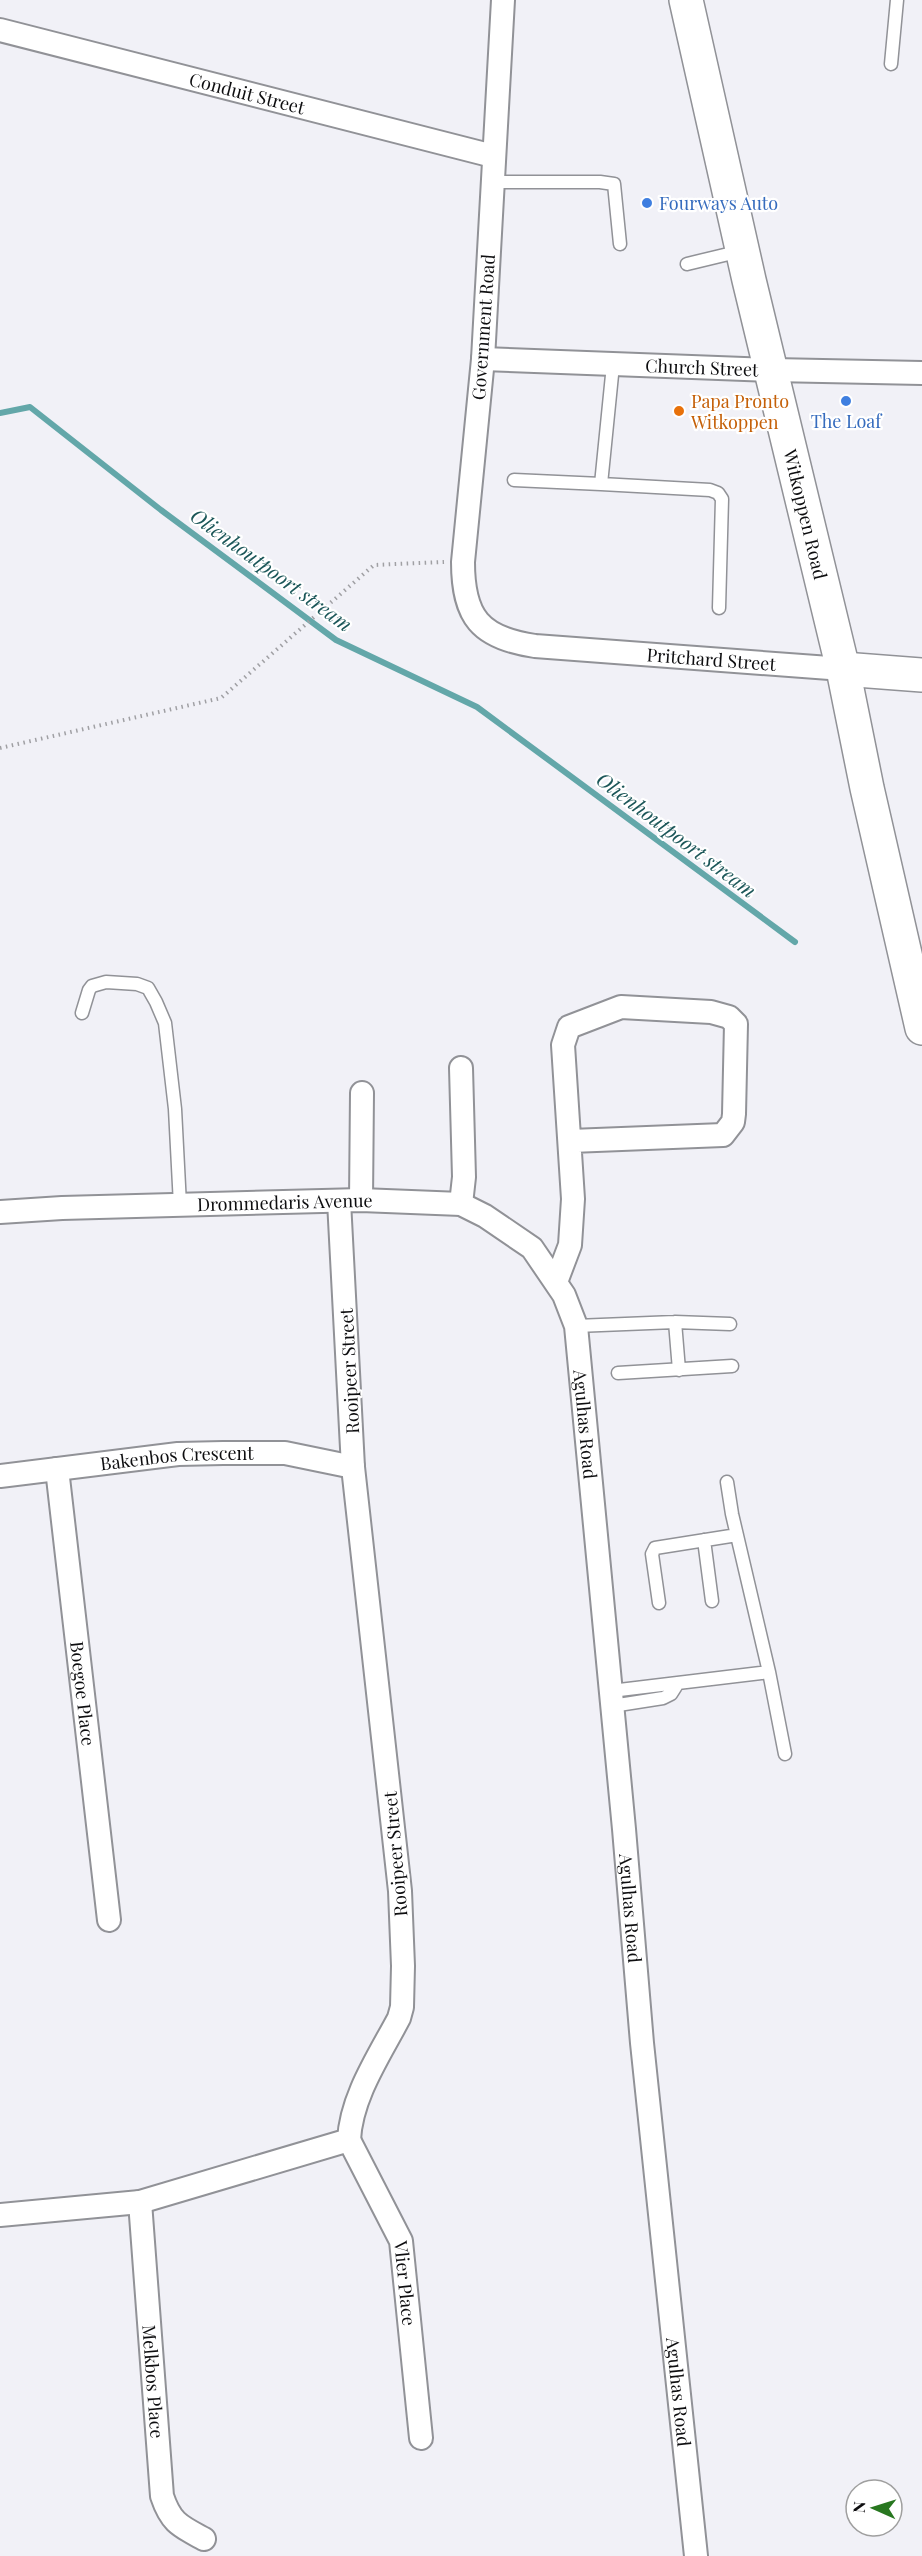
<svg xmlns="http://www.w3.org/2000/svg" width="922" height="2556" font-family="'Playfair Display',serif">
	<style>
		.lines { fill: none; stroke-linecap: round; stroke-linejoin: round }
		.stream { stroke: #63a7a9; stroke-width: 6 }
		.lane-casing { stroke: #919297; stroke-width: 15 }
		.street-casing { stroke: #919297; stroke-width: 26 }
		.secondary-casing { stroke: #919297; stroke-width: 36 }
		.path { stroke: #a0a0a4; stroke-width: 4; stroke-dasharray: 1.5 4.5; stroke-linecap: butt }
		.lane { stroke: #fff; stroke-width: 12 }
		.street { stroke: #fff; stroke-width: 22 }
		.secondary { stroke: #fff; stroke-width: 33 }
		.shop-dot { fill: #3f7fe0; stroke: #fff; stroke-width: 2 }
		.food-dot { fill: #e8710a; stroke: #fff; stroke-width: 2 }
		.labels { text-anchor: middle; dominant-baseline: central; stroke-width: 4.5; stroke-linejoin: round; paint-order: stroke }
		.street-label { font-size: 18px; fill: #0e0e10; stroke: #fff }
		.shop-label { font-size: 18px; fill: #366cbe; stroke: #fff; text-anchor: start }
		.food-label { font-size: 18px; fill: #c56008; stroke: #fff; text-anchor: start }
		.water-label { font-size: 20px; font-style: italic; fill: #1c5759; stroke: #fff }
	</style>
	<rect width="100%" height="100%" fill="#f1f1f7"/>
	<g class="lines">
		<path class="stream" d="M0 413 30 407 161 510 336 640 477 707 795 942"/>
		<defs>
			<path id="lane" d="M891 64 897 0
				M492 182H600L614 184 620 244
				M687 264 741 251
				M514 480 601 484 613 365
				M601 484 710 490 718 493 722 499 719 608
				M82 1013 89 990 92 986 106 982 137 984 148 988 156 1002 165 1023 175 1109 180 1205
				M675 1322 679 1370
				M576 1326 675 1322 730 1324
				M618 1373 732 1366
				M727 1482 732 1514 769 1672
				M704 1540 712 1601
				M659 1603 652 1554 655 1548 737 1535
				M611 1691 769 1672 785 1754
				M612 1706 663 1698 671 1694 678 1683"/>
			<g id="street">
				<path id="s1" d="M503 0 483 359 463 562C463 617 480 638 535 646L843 669"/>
				<path id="s2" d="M0 30 493 156"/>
				<path id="s3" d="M483 359 773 370 922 373"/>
				<path d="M361 1200 362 1093"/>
				<path d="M461 1204 464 1177 461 1068"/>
				<path id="s4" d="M0 1212 62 1208 361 1200 461 1204 485 1216 532 1248 564 1295 576 1326 624 1829 642 2043 696 2556"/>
				<path d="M556 1282 570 1245 573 1199 563 1045 569 1027 621 1007 711 1012 729 1017 736 1024 734 1114 733 1122 723 1135 571 1141"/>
				<path id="s5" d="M57 1469 109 1920"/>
				<path id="s6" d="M0 1476 178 1454 223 1453H285L353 1467"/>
				<path id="s7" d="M349 2140 401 2241 421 2438"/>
				<path id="s8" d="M140 2202 162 2496C171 2523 180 2526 204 2539"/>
				<path d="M0 2215 140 2202 349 2140C351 2097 379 2056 399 2018L402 2007 403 1966 400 1891 353 1467 339 1201"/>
			</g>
			<g id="secondary">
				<path id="s9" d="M686 0 749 280 843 669 867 788 922 1028"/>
				<path d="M843 669 922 675"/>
			</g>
		</defs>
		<use href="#lane" class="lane-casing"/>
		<use href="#street" class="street-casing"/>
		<use href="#secondary" class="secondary-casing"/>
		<path class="path" d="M0 748 221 698 374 565 444 562"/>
		<use href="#lane" class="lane"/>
		<use href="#street" class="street"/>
		<use href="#secondary" class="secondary"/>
	</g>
	<g class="shop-dot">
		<circle cx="647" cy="203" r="6"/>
		<circle cx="846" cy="401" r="6"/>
	</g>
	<circle class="food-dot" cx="679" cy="411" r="6"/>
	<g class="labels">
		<g class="street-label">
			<text stroke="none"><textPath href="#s2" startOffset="255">Conduit Street</textPath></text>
			<text transform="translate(483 327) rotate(-86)">Government Road</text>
			<text stroke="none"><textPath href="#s3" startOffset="219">Church Street</textPath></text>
			<text stroke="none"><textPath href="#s9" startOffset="528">Witkoppen Road</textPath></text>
			<text stroke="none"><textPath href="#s1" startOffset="866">Pritchard Street</textPath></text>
			<text stroke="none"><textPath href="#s4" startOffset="285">Drommedaris Avenue</textPath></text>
			<text transform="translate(349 1371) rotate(-93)">Rooipeer Street</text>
			<text stroke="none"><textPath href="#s4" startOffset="734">Agulhas Road</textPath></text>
			<text stroke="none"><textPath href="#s6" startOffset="178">Bakenbos Crescent</textPath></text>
			<text stroke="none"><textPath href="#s5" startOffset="226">Boegoe Place</textPath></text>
			<text transform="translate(395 1854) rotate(-95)">Rooipeer Street</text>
			<text stroke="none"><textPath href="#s4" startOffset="1220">Agulhas Road</textPath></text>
			<text stroke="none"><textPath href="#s7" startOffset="156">Vlier Place</textPath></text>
			<text stroke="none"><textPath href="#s8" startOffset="180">Melkbos Place</textPath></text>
			<text stroke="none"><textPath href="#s4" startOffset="1706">Agulhas Road</textPath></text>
		</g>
		<g class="shop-label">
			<text x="659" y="203">Fourways Auto</text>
			<text x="846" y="421" text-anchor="middle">The Loaf</text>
		</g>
		<g class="food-label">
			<text x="691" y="401">Papa Pronto<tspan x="691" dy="21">Witkoppen</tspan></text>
		</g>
		<g class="water-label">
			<text transform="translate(272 569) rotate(36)">Olienhoutpoort stream</text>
			<text transform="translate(677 834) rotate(37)">Olienhoutpoort stream</text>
		</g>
	</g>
	<g transform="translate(874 2508) rotate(273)"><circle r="28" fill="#ffffff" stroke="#9f9f9f" stroke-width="1.5"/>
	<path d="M0-4.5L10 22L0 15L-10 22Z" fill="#287720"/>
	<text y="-9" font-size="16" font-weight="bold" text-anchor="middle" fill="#0e0e10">N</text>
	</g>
</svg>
